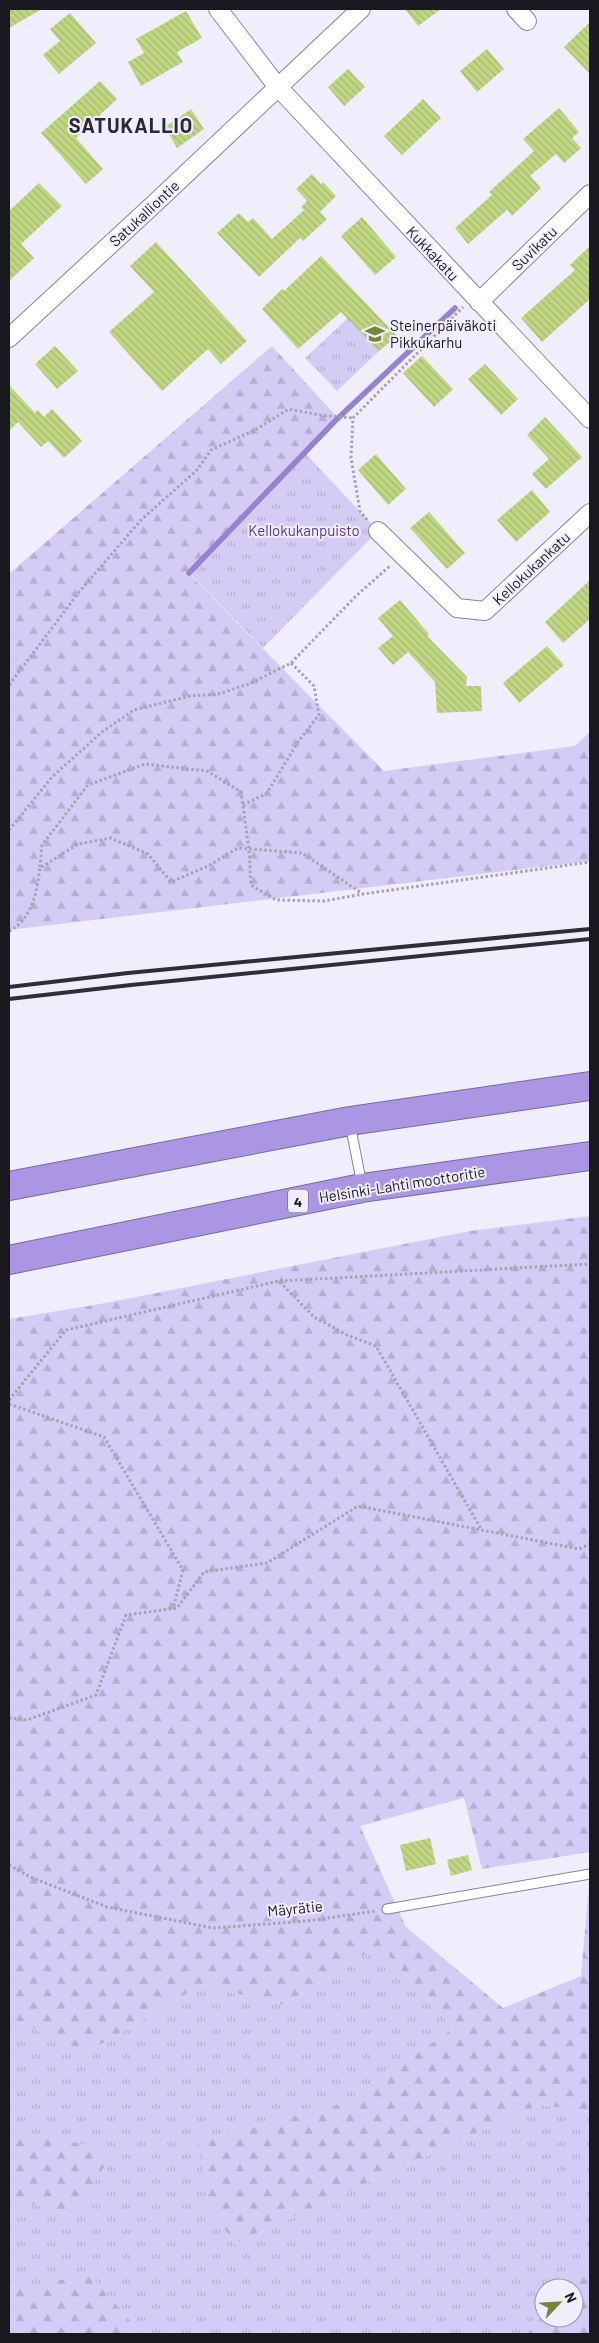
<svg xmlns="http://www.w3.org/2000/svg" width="599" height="2343" font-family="Barlow,sans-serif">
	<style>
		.grass { fill: url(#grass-tufts) }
		.forest { fill: url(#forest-firs) }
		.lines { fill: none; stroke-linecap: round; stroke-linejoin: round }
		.stream { stroke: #9782ce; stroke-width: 5.5 }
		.building { fill: url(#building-back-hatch) }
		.service-casing { stroke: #878394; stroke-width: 11 }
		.minor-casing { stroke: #878394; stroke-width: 20 }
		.motorway-casing { stroke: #786a9f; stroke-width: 30 }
		.path { stroke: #a6a3af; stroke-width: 3; stroke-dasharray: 2.5 2.5; stroke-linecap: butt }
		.service { stroke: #fff; stroke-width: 9 }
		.minor { stroke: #fff; stroke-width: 18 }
		.motorway { stroke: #ab96e4; stroke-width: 28 }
		.rail { stroke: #2f2e35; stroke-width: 4 }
		.labels { text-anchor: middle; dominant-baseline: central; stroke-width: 4; stroke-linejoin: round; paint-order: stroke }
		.shield { fill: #f0edfc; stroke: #5a5861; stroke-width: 1 }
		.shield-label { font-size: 14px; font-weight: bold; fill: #19181e }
		.street-label { font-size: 15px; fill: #19181e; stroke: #f0edfc }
		.poi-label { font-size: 15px; fill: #19181e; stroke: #f0edfc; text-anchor: start }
		.park-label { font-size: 15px; fill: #553690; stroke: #f0edfc }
		.district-label { font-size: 20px; font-weight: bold; letter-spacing: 1px; fill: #2b2836; stroke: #f0edfc }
	</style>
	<defs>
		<pattern id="grass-tufts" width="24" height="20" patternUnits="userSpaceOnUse" patternTransform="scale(1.25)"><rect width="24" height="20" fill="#d5ccf6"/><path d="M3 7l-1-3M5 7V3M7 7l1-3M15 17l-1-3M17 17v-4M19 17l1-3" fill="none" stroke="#b6aed2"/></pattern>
		<pattern id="forest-firs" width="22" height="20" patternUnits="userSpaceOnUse" patternTransform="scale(1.25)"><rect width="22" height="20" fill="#d5ccf6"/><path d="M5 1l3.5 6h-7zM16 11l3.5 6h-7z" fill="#b6aed2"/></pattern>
		<pattern id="building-back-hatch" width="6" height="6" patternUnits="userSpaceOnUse" patternTransform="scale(1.25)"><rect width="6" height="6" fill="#c0d782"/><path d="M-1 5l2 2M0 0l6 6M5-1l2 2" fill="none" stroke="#a4b870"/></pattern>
	</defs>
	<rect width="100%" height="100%" fill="#f0edfc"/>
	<path class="grass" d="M348 318 379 351 337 391 305 358Z
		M305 453 378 531 263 648 189 573Z
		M379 1945 454 2028 341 2104 198 2141 234 2244 522 2112 542 2105 590 2112V2261L555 2288H544V2297L528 2334H142L91 2277 9 2287V2197L73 2216 24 2132 9 2123V2017L86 2053 201 1985 284 2005Z"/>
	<path class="forest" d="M272 346 338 418 190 575 384 771 575 746 590 732V861L9 930V574Z
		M590 1216V1852L482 1869 464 1798 360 1826 406 1927 503 2008 581 1976 590 1874V2112L542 2105 522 2112 234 2244 209 2202 198 2141 341 2104 454 2028 379 1945 284 2005 201 1985 86 2053 9 2017V1319L100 1304 470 1231Z
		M9 2123 24 2132 114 2151 73 2216 9 2197Z
		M590 2261V2334H528L544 2297V2318H574V2288H555Z
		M91 2276 142 2334H9V2287Z"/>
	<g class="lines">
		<path class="stream" d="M189 573 335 421 455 308"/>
	</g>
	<path class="building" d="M9 9H42L9 28Z
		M405 9H441L418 26Z
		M186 11 202 38 177 52 183 62 141 86 128 62 144 53 136 39Z
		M70 13 96 43 59 74 43 55 60 41 50 29Z
		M590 22V74L564 47Z
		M487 49 504 69 477 92 460 71Z
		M348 69 365 87 344 106 328 87Z
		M100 81 117 99 76 138 103 169 86 184 41 133Z
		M423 99 441 118 402 155 384 136Z
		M559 108 579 132 572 138 581 148 564 163 556 154 530 176 541 188 512 216 507 210 468 244 455 228 492 195 489 192 534 151 523 139Z
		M191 109 204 129 177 148 165 127Z
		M312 174 321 184 323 182 336 196 320 212 327 219 303 241 300 238 259 277 217 233 239 213 248 222 253 218 272 239 304 210 301 207 307 201 296 189Z
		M39 183 62 206 21 244 34 258 9 281V211Z
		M362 217 396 257 375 275 341 236Z
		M156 242 247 341 221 364 208 349 162 391 109 332 154 292 130 266Z
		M590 246V299L542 342 521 318 575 270 570 265Z
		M321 256 397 336 379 351 341 312 298 349 262 309 282 289 284 291Z
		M55 346 78 371 57 389 35 364Z
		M422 356 453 389 434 407 403 373Z
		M485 364 518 399 501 415 468 379Z
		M9 385 35 413 38 410 44 417 52 409 82 441 64 458 48 441 41 447 18 422 9 431Z
		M545 417 582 457 546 489 532 474 549 459 527 435Z
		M376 454 406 489 388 505 358 470Z
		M532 490 550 512 516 542 497 520Z
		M429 512 465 553 447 569 410 528Z
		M590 580V619L563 643 545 622Z
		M400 600 429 634 427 636 467 677 466 686H481L482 711 437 713 435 682 408 652 393 665 378 648 393 636 378 618Z
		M547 646 564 665 519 703 503 683Z
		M430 1838 436 1864 406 1871 400 1845Z
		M468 1855 472 1870 451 1876 447 1860Z"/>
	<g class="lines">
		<defs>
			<path id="service" d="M350 1124 362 1185
				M387 1909 590 1874"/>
			<path id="minor" d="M218 9 277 86 590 419
				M516 9 527 21
				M479 302 590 194
				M9 338 153 205 361 9
				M378 531 457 608 485 611 590 513"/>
			<path id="motorway" d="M9 1186 350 1121 590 1086
				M9 1260 362 1188 590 1156"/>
		</defs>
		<use href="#service" class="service-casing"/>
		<use href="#minor" class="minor-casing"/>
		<use href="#motorway" class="motorway-casing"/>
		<path class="path" d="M367 520 360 511 351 458 353 418 463 307
			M9 685 79 592 141 520 197 470 211 450 255 430 289 409 319 415 353 418
			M243 805 267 793 298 742 319 715 314 686 291 663
			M9 830 53 776 102 732 134 710 190 696 218 694 249 684 291 663 356 596 391 565
			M40 867 42 845 88 785 145 764 207 771 241 792 249 849 251 885 276 900 324 901 363 894
			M9 931C32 920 37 891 40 868L78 844 111 838 148 854 171 882 208 866 238 848 302 853 363 894 590 862
			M280 1281 590 1264
			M9 1400 66 1330 279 1281 314 1317 347 1335 376 1346 481 1529
			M9 1404 104 1437 183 1570 173 1609
			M9 1718 27 1720 96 1695 126 1615 177 1608 204 1572 267 1563 358 1506 579 1549 590 1544
			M9 1865 30 1877 107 1907 213 1928 307 1921 376 1911"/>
		<use href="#service" class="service"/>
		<use href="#minor" class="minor"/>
		<use href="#motorway" class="motorway"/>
		<path class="rail" d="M9 987 128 973 590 929
			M9 999 131 985 590 939"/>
	</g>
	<defs>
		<symbol id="school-bare" viewBox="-9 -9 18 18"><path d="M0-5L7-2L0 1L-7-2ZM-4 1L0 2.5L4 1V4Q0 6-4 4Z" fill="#748737" stroke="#f0edfc" stroke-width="2.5" paint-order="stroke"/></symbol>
	</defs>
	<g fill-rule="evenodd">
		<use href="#school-bare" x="361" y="320" width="28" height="28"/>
	</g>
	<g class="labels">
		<rect class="shield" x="288" y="1189.5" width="20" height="23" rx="4"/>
		<g class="shield-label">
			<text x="298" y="1201">4</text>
		</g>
		<g class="street-label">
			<text transform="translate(144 213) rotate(-43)">Satukalliontie</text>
			<text transform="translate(534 248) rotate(-44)">Suvikatu</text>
			<text transform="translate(433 253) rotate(47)">Kukkakatu</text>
			<text transform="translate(531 568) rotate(-43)">Kellokukankatu</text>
			<text transform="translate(402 1184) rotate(-9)">Helsinki-Lahti moottoritie</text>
			<text transform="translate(295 1908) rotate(-6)">Mäyrätie</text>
		</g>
		<g class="poi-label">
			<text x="390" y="325">Steinerpäiväkoti<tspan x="390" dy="17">Pikkukarhu</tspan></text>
		</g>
		<g class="park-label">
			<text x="304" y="530">Kellokukanpuisto</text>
		</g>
		<g class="district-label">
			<text x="131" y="125">SATUKALLIO</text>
		</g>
	</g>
	<rect width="599" height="2343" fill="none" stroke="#19181e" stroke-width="20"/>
	<g transform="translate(559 2303) rotate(65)"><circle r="24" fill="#f0edfc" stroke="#9a98a3"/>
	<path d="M0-4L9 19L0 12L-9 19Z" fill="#748737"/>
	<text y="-8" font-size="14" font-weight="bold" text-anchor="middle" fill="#19181e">N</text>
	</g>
</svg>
